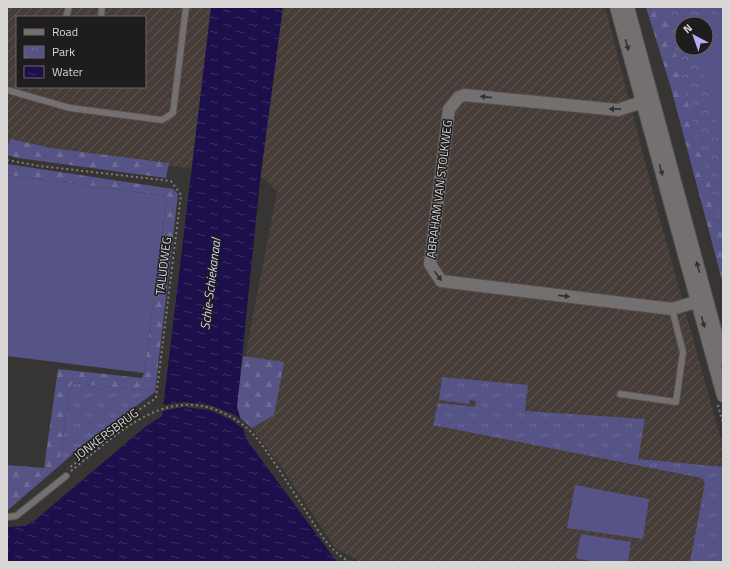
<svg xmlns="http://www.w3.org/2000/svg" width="730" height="569" font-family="'Titillium Web',sans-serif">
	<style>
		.industrial { fill: url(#industrial-furrows); fill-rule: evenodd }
		.grass { fill: url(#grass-tufts) }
		.forest { fill: url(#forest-firs) }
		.park { fill: url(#park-crowns); fill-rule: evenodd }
		.pitch { fill: #565387 }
		.water { fill: url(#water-ripples) }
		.pier { fill: #373533 }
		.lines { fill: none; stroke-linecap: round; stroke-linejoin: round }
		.service-casing { stroke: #53504f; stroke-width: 8 }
		.minor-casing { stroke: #53504f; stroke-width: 14 }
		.tertiary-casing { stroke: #53504f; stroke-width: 14 }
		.path { stroke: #7f7d7b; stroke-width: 2; stroke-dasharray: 2 3; stroke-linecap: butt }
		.service { stroke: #74706f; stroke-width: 6 }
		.minor { stroke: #74706f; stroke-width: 12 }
		.tertiary { stroke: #74706f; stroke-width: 12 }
		.oneway { fill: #343131 }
		.labels { text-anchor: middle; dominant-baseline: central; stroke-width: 3; stroke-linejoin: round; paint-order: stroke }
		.street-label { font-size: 12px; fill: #d9d7d6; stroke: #1e1c1c }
		.water-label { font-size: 13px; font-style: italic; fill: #d1d1f7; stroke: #1e1c1c }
	</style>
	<defs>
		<pattern id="industrial-furrows" width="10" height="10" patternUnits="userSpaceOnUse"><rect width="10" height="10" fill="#463d39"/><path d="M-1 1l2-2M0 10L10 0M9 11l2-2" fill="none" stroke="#605855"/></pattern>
		<pattern id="grass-tufts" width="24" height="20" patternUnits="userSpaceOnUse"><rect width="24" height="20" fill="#565387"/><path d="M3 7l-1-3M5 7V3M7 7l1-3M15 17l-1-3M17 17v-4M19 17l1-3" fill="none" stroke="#6e6b97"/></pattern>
		<pattern id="forest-firs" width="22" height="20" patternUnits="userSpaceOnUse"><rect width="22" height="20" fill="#565387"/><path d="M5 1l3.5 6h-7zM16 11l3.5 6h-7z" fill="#6e6b97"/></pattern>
		<pattern id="park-crowns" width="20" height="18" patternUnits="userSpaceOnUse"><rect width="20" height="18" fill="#565387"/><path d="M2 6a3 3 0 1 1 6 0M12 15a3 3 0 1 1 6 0" fill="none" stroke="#6e6b97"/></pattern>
		<pattern id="water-ripples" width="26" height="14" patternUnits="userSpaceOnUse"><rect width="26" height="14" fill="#1c0f4b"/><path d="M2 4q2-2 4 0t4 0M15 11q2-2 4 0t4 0" fill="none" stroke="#3c3164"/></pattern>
	</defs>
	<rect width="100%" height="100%" fill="#373533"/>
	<path class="industrial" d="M7 7H605L658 212 723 447V562H361L335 548 280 465 242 416 247 346 277 192 264 178 7 144ZM17 17H145V87H17Z"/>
	<path class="grass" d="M442 377 528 385 525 411 645 419 638 459 723 467V562H690L705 483 702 478 433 425 438 403 475 407 476 401 470 400 469 404 439 400Z
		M75 383 155 392 83 445 59 466 69 392 71 385Z"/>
	<path class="forest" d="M646 7H680L682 48 723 189V284L671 88Z
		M11 139 51 148 169 163 166 178 18 158 7 155V147Z
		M7 164 173 189 178 194 155 392 75 383 71 385 69 392 59 466 7 511V465L44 468 58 369 142 378 144 373 167 196 7 175Z
		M243 356 284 362 274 415 252 428 239 417 237 406Z"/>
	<path class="park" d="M666 7H723V232L681 78ZM682 24H706V48H682Z"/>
	<path class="pitch" d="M723 12V144L696 48H706V24H689L688 21Z
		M7 175 167 196 144 373 7 356Z
		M575 485 649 499 643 539 567 528Z
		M581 534 631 542 628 562H594L576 558Z"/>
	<path class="water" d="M211 7H283L260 181 237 406 246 439 337 562H7V527L25 526 34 521 145 427 162 416Z"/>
	<path class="pier" d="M183 402 210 405 235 415 244 422 246 431 232 420 209 410 184 407 162 411V405Z"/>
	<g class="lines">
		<defs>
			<path id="service" d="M66 17 69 7
				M101 17 102 7
				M7 90 70 108 162 120 173 113 186 7
				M620 394 676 402 683 352 672 309
				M7 517 16 516 66 476"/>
			<path id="minor" d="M651 99 618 110 464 95 459 97 449 109 430 264 441 281 672 309 706 299"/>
			<path id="tertiary" d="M616 7 723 396
				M628 7 723 359"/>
		</defs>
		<use href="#service" class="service-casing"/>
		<use href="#minor" class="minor-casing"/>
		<use href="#tertiary" class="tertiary-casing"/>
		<path class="path" d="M7 160 40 166 171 181 181 195 156 398 136 412 68 469
			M718 405 723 424
			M71 471C113 438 161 387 219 411 232 417 244 424 254 435 270 454 288 484 302 505 316 526 327 550 350 562"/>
		<use href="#service" class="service"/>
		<use href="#minor" class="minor"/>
		<use href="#tertiary" class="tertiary"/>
	</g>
	<defs><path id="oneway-solid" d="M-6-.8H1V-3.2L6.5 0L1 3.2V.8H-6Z"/></defs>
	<g class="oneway">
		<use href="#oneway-solid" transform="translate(627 45) rotate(74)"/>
		<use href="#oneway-solid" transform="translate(486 97) rotate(-174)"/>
		<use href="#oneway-solid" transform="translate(615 109) rotate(179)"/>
		<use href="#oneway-solid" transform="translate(661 170) rotate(75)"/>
		<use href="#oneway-solid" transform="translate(698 267) rotate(-105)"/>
		<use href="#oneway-solid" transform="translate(438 276) rotate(53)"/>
		<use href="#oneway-solid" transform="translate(564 296) rotate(7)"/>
		<use href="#oneway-solid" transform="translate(703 322) rotate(75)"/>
	</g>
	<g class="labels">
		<g class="street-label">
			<text transform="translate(439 189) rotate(-83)">ABRAHAM VAN STOLKWEG</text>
			<text transform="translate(163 266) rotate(-83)">TALUDWEG</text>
			<text transform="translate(106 434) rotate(-37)">JONKERSBRUG</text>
		</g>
		<g class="water-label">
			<text transform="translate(210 284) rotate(-83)">Schie-Schiekanaal</text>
		</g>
	</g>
	<rect width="730" height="569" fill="none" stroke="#d9d7d6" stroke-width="16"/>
	<rect x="16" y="16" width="130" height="72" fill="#1e1c1c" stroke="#696766"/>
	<rect x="24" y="29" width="20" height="6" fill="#74706f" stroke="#696766"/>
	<text x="52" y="36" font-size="12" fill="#d9d7d6">Road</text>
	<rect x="24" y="46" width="20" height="12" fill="url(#park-crowns)" stroke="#696766"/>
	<text x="52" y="56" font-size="12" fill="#d9d7d6">Park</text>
	<rect x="24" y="66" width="20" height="12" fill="url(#water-ripples)" stroke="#696766"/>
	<text x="52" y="76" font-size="12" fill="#d9d7d6">Water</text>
	<g transform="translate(694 36) rotate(319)"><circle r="19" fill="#1e1c1c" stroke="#696766"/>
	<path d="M0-3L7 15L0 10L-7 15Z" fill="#b0aefa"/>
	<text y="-6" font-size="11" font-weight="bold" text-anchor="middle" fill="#d9d7d6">N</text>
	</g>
</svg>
